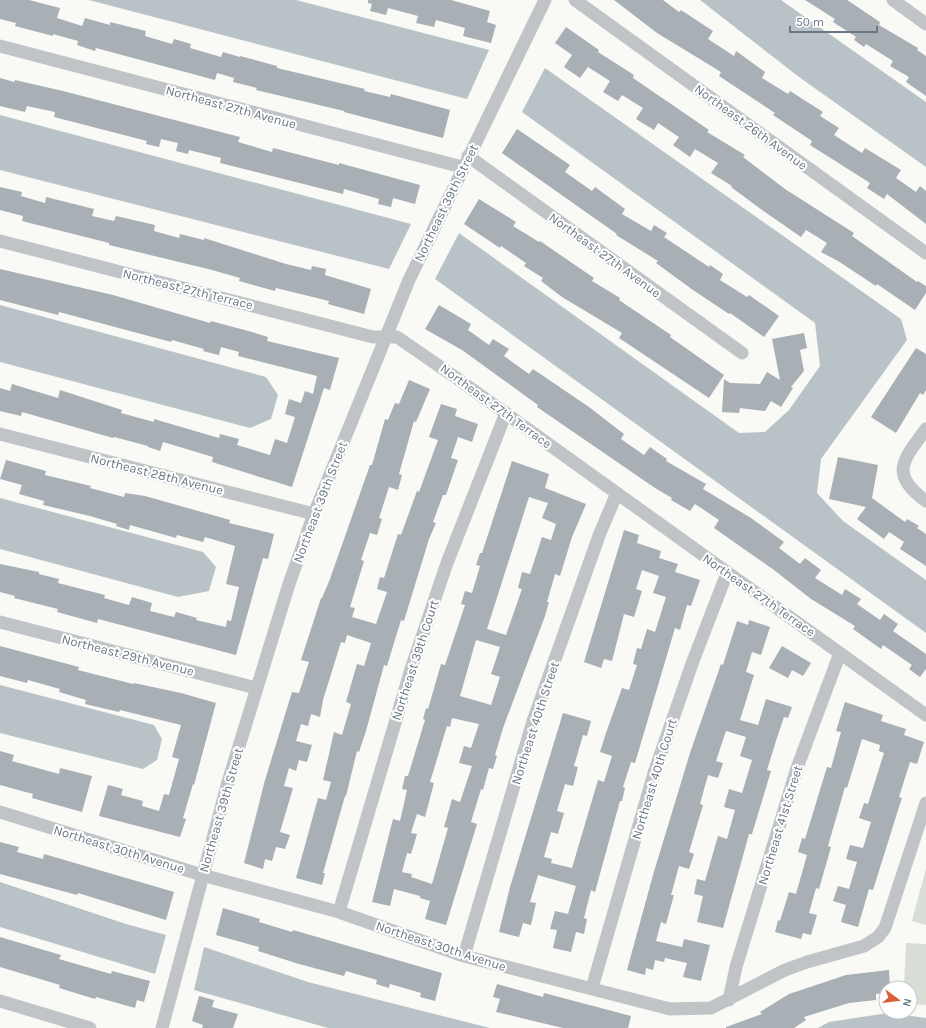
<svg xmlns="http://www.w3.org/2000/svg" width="926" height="1028" font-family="Karla,sans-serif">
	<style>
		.green { fill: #d8ddd6 }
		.water { fill: #b9c3c7 }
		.building { fill: #a8afb5; fill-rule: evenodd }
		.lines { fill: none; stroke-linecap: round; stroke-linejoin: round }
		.minor { stroke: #c0c4c7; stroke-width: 13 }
		.labels { text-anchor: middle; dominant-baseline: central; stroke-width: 4; stroke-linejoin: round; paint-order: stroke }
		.street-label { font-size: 13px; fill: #6a7885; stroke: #fff }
	</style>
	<rect width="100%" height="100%" fill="#f9f9f6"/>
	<path class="green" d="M926 868V925L912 921Z
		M906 943 926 944V1005L910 1004V988H904Z"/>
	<path class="water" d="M89 0H296L489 50 467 99Z
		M700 0H781L926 102V167L799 77Z
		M545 68 901 319 907 340 821 459 817 493 843 521 926 580V633L435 279 459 233 739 433 765 432 789 410 820 366 815 323 522 112Z
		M0 115 411 224 389 269 0 170Z
		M0 305 266 377 278 395 271 419 250 428 0 362Z
		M0 498 203 552 216 567 209 591 178 597 0 549Z
		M0 685 154 725 162 739 157 760 143 769 0 733Z
		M0 882 126 924 166 935 155 974 0 927Z
		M204 947 308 982 490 1028H328L194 990Z
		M888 1013 926 1018V1028H818L829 1022Z"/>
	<path class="building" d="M0 0H29L60 8 57 18 82 26 85 18 110 25V22L146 31 145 36 172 44 174 39 191 44 190 48 221 57 223 52 240 57V56L277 66V68L365 89 364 91 390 97 391 94 450 110 443 138 344 112V111L256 90 257 88 233 82 234 78 217 73 215 80 96 48 95 51 77 45 78 41 53 34V36L15 26 16 23 0 19Z
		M368 0H451L490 11 487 22 496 25 491 43 463 36 465 28 436 20 434 27 416 23 418 16 388 8 386 15 370 11 372 4 368 3Z
		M614 0H663L679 12 681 10 713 31 708 39 734 56 736 51 765 72 762 78 788 94 790 91 823 112 820 116 839 128 834 135 862 153 865 148 901 170 896 178 916 192 920 186 926 191V224L887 194 884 199 867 188 870 183 810 145 812 141 773 115 775 113 719 76 721 72 657 33Z
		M805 0H847L880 22 879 25 918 48 917 50 926 56V96L906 82 909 77 890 66 893 61 866 44 864 47 854 40 856 37 833 22 835 19Z
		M566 27 599 50 598 52 634 75 633 78 709 130 707 132 745 155 743 157 785 189 854 233 852 236 917 282 918 281 926 286V293L915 310 877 284 876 286 838 261 821 252 827 243 806 230 801 237 762 210 731 187 732 186 711 173 718 163 695 149 690 157 673 145 679 137 658 123 654 130 636 119 643 108 622 95 618 101 603 92 610 81 588 67 580 78 564 67 572 55 555 43Z
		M0 78 14 82 15 80 63 91 240 137 238 142 272 152 273 148 339 165V163L420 185 415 204 393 198 391 207 378 204 379 199 344 189 343 194 220 163 221 158 189 150 188 154 176 151 178 143 161 139 159 147 146 144 147 141 54 117 55 112 27 106 25 112 0 106Z
		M517 129 570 165 565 172 592 191 595 187 625 209 622 214 651 231 654 225 667 233 664 237 709 267 710 265 723 274 720 280 747 297 749 295 779 316 764 337 730 313 729 314 693 290 656 263 658 261 616 235 617 234 502 153Z
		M0 187 22 192 21 196 45 203 46 197 94 209 92 216 114 221 116 216 155 225 154 231 179 238 180 234 204 240V238L286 264 311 270 312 266 326 269 325 275 371 289 364 314 328 304 329 301 276 288 275 291 239 281 240 278 212 270 109 245V243L22 221 23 216 0 210Z
		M479 199 516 222 513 226 539 242 540 241 594 278 592 281 620 298 619 300 671 335 670 337 724 375 709 398 619 338 622 333 562 297 541 281 543 278 524 266 526 263 501 246 500 248 464 224Z
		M0 269 113 295 210 323 211 321 252 332 268 337 267 341 339 358 330 390 324 388 292 487 212 462 213 457 163 442 160 451 148 447V446L114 437 113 438 22 412 21 416 0 411V388L10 391 12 384 58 398 60 390 122 410 121 413 154 422V419L219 438 220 434 239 439 237 445 270 455 275 439 287 443 295 417 285 414 289 399 301 403 305 391 313 394 317 376 238 356 239 352 221 347 219 355 203 351 204 349 172 340 171 342 59 312 58 315 0 300Z
		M439 305 471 324 468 330 489 345 493 339 509 349 504 356 529 374 533 369 589 407 624 434 621 439 644 455 650 447 667 459 666 461 706 484 703 489 751 518 784 542 779 548 800 564 805 558 821 570 815 578 842 595 845 589 861 599 857 604 880 620 884 614 898 624 893 631 926 654V669L920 677 909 669 912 665 883 645 881 649 853 629 855 626 811 599 774 570 714 528 719 520 695 504 690 511 671 500 672 498 655 488 537 407 538 405 462 350 425 329Z
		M804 333 807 348 800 350 804 371 791 387 793 388 781 407 771 401 765 411 740 408 739 413 722 412 724 379 730 383 760 384 767 372 780 380 772 339Z
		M916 348 926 354V390L923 395 920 393 896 433 871 417Z
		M409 380 430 389 416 422 414 421 399 474 402 475 398 490 389 487 379 518 382 519 377 535 370 533 361 560 364 561 350 607 355 608 352 617 376 624 387 592 377 589 380 577 384 578 398 534 401 535 417 491 419 492 438 440 429 437 441 404 457 409 455 416 478 424 472 442 458 437 451 458 458 460 446 495H443L433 522 436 523 429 539 404 621 401 620 387 666 384 665 366 731 359 752 357 751 346 796H345L323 873H325L322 885 296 878 318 798 326 800 331 782 323 780 334 732 342 735 351 704 346 702 357 664 364 666 371 643 347 635 345 643 341 642 323 700 320 717 311 714 308 726 301 724 296 741 312 745 307 762 299 760 296 771 289 768 284 786 293 788 280 832 290 835 285 849 276 847 272 861 265 859 263 869 244 863 265 780 292 692 299 693 309 662 301 660 321 598H322L330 579 370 465H372L385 419 388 420 395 403 399 404Z
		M838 457 878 465 872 498 905 522 907 519 919 526 917 528 926 534V566L900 549 904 542 889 532 884 539 857 519 866 507 829 499Z
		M6 460 46 471 45 475 91 486 90 488 124 497 125 493 145 496 230 520 229 523 274 534 268 559 263 558 236 655 98 619 97 623 57 612 58 609 14 598 15 596 0 592V564L39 572V574L59 579 58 583 105 595 104 598 129 605 132 597 152 603 150 611 174 617 176 612 197 618 196 620 226 627 227 620 231 621 239 587 226 584 235 546 205 537 203 542 177 535 176 538 130 525 129 530 116 526 117 524 90 516 43 505 44 501 19 494 22 485 0 479Z
		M512 461 549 474 545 488 586 504 572 537 560 576 555 574 547 602H549L545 616 503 728 495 755 497 756 493 769 489 768 483 790 481 789 471 822 477 824 446 925 425 919 430 901 420 898V896L394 889 390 906 372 902 393 819 400 821 407 790 402 789 405 776H408L425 720 423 719 426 708 428 709 441 664 445 665 465 605 461 604 465 591 472 593 480 566 476 565 480 553H482ZM529 497 548 503 542 518 556 524 551 540 542 537 530 574 522 572 518 588 522 589 506 635 487 629ZM476 640 500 647 491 674 500 677 491 705 460 696ZM452 718 479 724 471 748 464 746 459 763 472 766 460 802 452 799 444 827 448 828 432 884 411 877 412 874 402 872 407 853 411 854 417 834 411 833 417 814 425 817 434 783 430 782 447 726 450 727Z
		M624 530 639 535 637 543 661 551 659 558 678 564 675 572 700 580 691 606 687 605 680 630 675 628 635 763 631 762 623 787 625 788 622 801H620L595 892 591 890 584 918 587 919 584 934 576 932 571 952 553 948 557 930 550 929 555 911 568 914 576 886 538 875 530 902 536 903 531 925 523 923 519 937 499 932 510 887 563 713 591 721 587 736 583 735 574 766 578 767 573 786 565 784 557 811 564 813 558 834 551 832 544 857 552 859 551 863 572 868 598 780 604 782 612 756 600 752 606 733 622 688 629 690 637 665 633 664 637 648 641 649 647 629 655 632 666 597 653 593 659 576 642 570 636 589 642 591 634 617 624 614 612 661 604 659 601 668 584 662Z
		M749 620 770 627 761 655 752 652 746 672 754 675 740 720 758 725 766 699 792 707 788 718 784 717 775 744 767 770 771 771 752 834H749L723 928 697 922 703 896 694 894 697 879 705 881 718 836 727 839 735 810 724 807 729 789 742 793 752 760 740 756 746 737 726 731 716 761 723 763 718 778 708 775 700 804 703 805 689 852 694 854 689 869 679 866 671 895H674L666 924 661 922 656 941 682 947 684 939 710 945 701 981 683 977 687 963 665 958 664 962 655 960 653 970 646 968 645 975 627 970 653 875 690 753 721 664 723 665 737 621 748 625Z
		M0 646 79 667 78 670 133 684 134 683 181 693 216 703 194 785 193 784 183 818 186 819 180 837 99 816 108 785 123 789 121 795 143 801 142 806 159 811 164 794 169 795 179 759 172 757 181 725 120 710 119 712 85 704 86 700 59 692 60 689 28 680 27 683 0 676Z
		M782 646 811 663 803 676 792 670 788 678 769 668Z
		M845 702 883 715 881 721 906 729 904 735 924 742 917 764 910 762 899 797 902 798 899 807 873 890 869 889 858 927 841 922 846 905 833 901 838 886 849 889 857 862 846 859 850 845 863 848 871 822 859 818 864 803 868 804 884 753 879 751 880 745 862 739 847 788 845 787 828 846 831 847 819 889 816 888 809 913 817 915 811 935 803 933 801 939 775 932 778 920 780 921 789 892 796 894 807 855 798 852 802 838 805 839 827 767 831 768 841 732 836 731Z
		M0 751 14 755 12 761 59 774 60 768 92 776 82 812 32 798 33 794 0 785Z
		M0 842 19 847 17 852 43 859 44 854 174 892 166 920 78 893 77 895 0 874Z
		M223 908 260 919 259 922 292 932 293 930 442 973 435 1001 420 997 421 993 390 984 389 988 376 984 377 980 346 971 344 976 299 964 258 951 259 947 216 935Z
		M0 937 61 955 59 959 111 974 112 971 150 981 144 1002 137 1000 135 1008 96 997 95 999 59 988 60 985 0 967Z
		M889 970 890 988H886V993L876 994V1000L849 1003 804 1017 806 1020 794 1028H726V1027L762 1014 760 1012 789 994 846 975Z
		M497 984 543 997 544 993 631 1016 628 1028H563L496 1012 500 999 493 997Z
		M199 996 214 1000 212 1007 238 1014 233 1028H202L203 1025 192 1021Z"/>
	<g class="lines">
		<path class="minor" d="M575 0 926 253
			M893 0 926 24
			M0 46 462 167
			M468 156 742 353
			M0 241 373 337H397L455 377 926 715
			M926 429C904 459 888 474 926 501
			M0 434 314 514
			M0 622 256 688
			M0 812 202 875 339 912 464 956 670 1009 711 1008 785 970 807 962 864 946 878 937 885 928 926 803
			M339 912 411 669 447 563 506 413
			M464 956 533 721 600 533 617 493
			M592 988 654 773 693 661 727 573
			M729 1000 736 967 797 768 840 653
			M0 1001 90 1028
			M162 1028 228 782 289 584 314 514 409 280 545 0"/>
	</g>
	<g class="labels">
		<g class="street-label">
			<text transform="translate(231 107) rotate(15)">Northeast 27th Avenue</text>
			<text transform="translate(751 127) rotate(36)">Northeast 26th Avenue</text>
			<text transform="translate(446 203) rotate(-64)">Northeast 39th Street</text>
			<text transform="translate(605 255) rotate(36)">Northeast 27th Avenue</text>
			<text transform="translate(188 289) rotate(14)">Northeast 27th Terrace</text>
			<text transform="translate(496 406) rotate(36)">Northeast 27th Terrace</text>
			<text transform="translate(157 474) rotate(14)">Northeast 28th Avenue</text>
			<text transform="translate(320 502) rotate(-69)">Northeast 39th Street</text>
			<text transform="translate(759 595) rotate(35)">Northeast 27th Terrace</text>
			<text transform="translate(128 655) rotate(14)">Northeast 29th Avenue</text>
			<text transform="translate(415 660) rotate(-72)">Northeast 39th Court</text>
			<text transform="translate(535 723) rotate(-72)">Northeast 40th Street</text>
			<text transform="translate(654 779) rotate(-73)">Northeast 40th Court</text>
			<text transform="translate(221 810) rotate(-74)">Northeast 39th Street</text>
			<text transform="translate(780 825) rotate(-73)">Northeast 41st Street</text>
			<text transform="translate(119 849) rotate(17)">Northeast 30th Avenue</text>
			<text transform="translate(441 946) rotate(18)">Northeast 30th Avenue</text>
		</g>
	</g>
	<g transform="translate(898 1000) rotate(105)"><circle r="19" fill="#ffffff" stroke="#c3c9ce"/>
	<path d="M0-3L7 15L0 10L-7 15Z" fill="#d86037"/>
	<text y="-6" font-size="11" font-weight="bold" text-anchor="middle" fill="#6a7885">N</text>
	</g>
	<path d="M790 26v6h87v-6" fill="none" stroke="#6a7885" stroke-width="2"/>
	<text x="796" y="26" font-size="12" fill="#6a7885" stroke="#ffffff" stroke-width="3" paint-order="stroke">50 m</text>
</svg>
